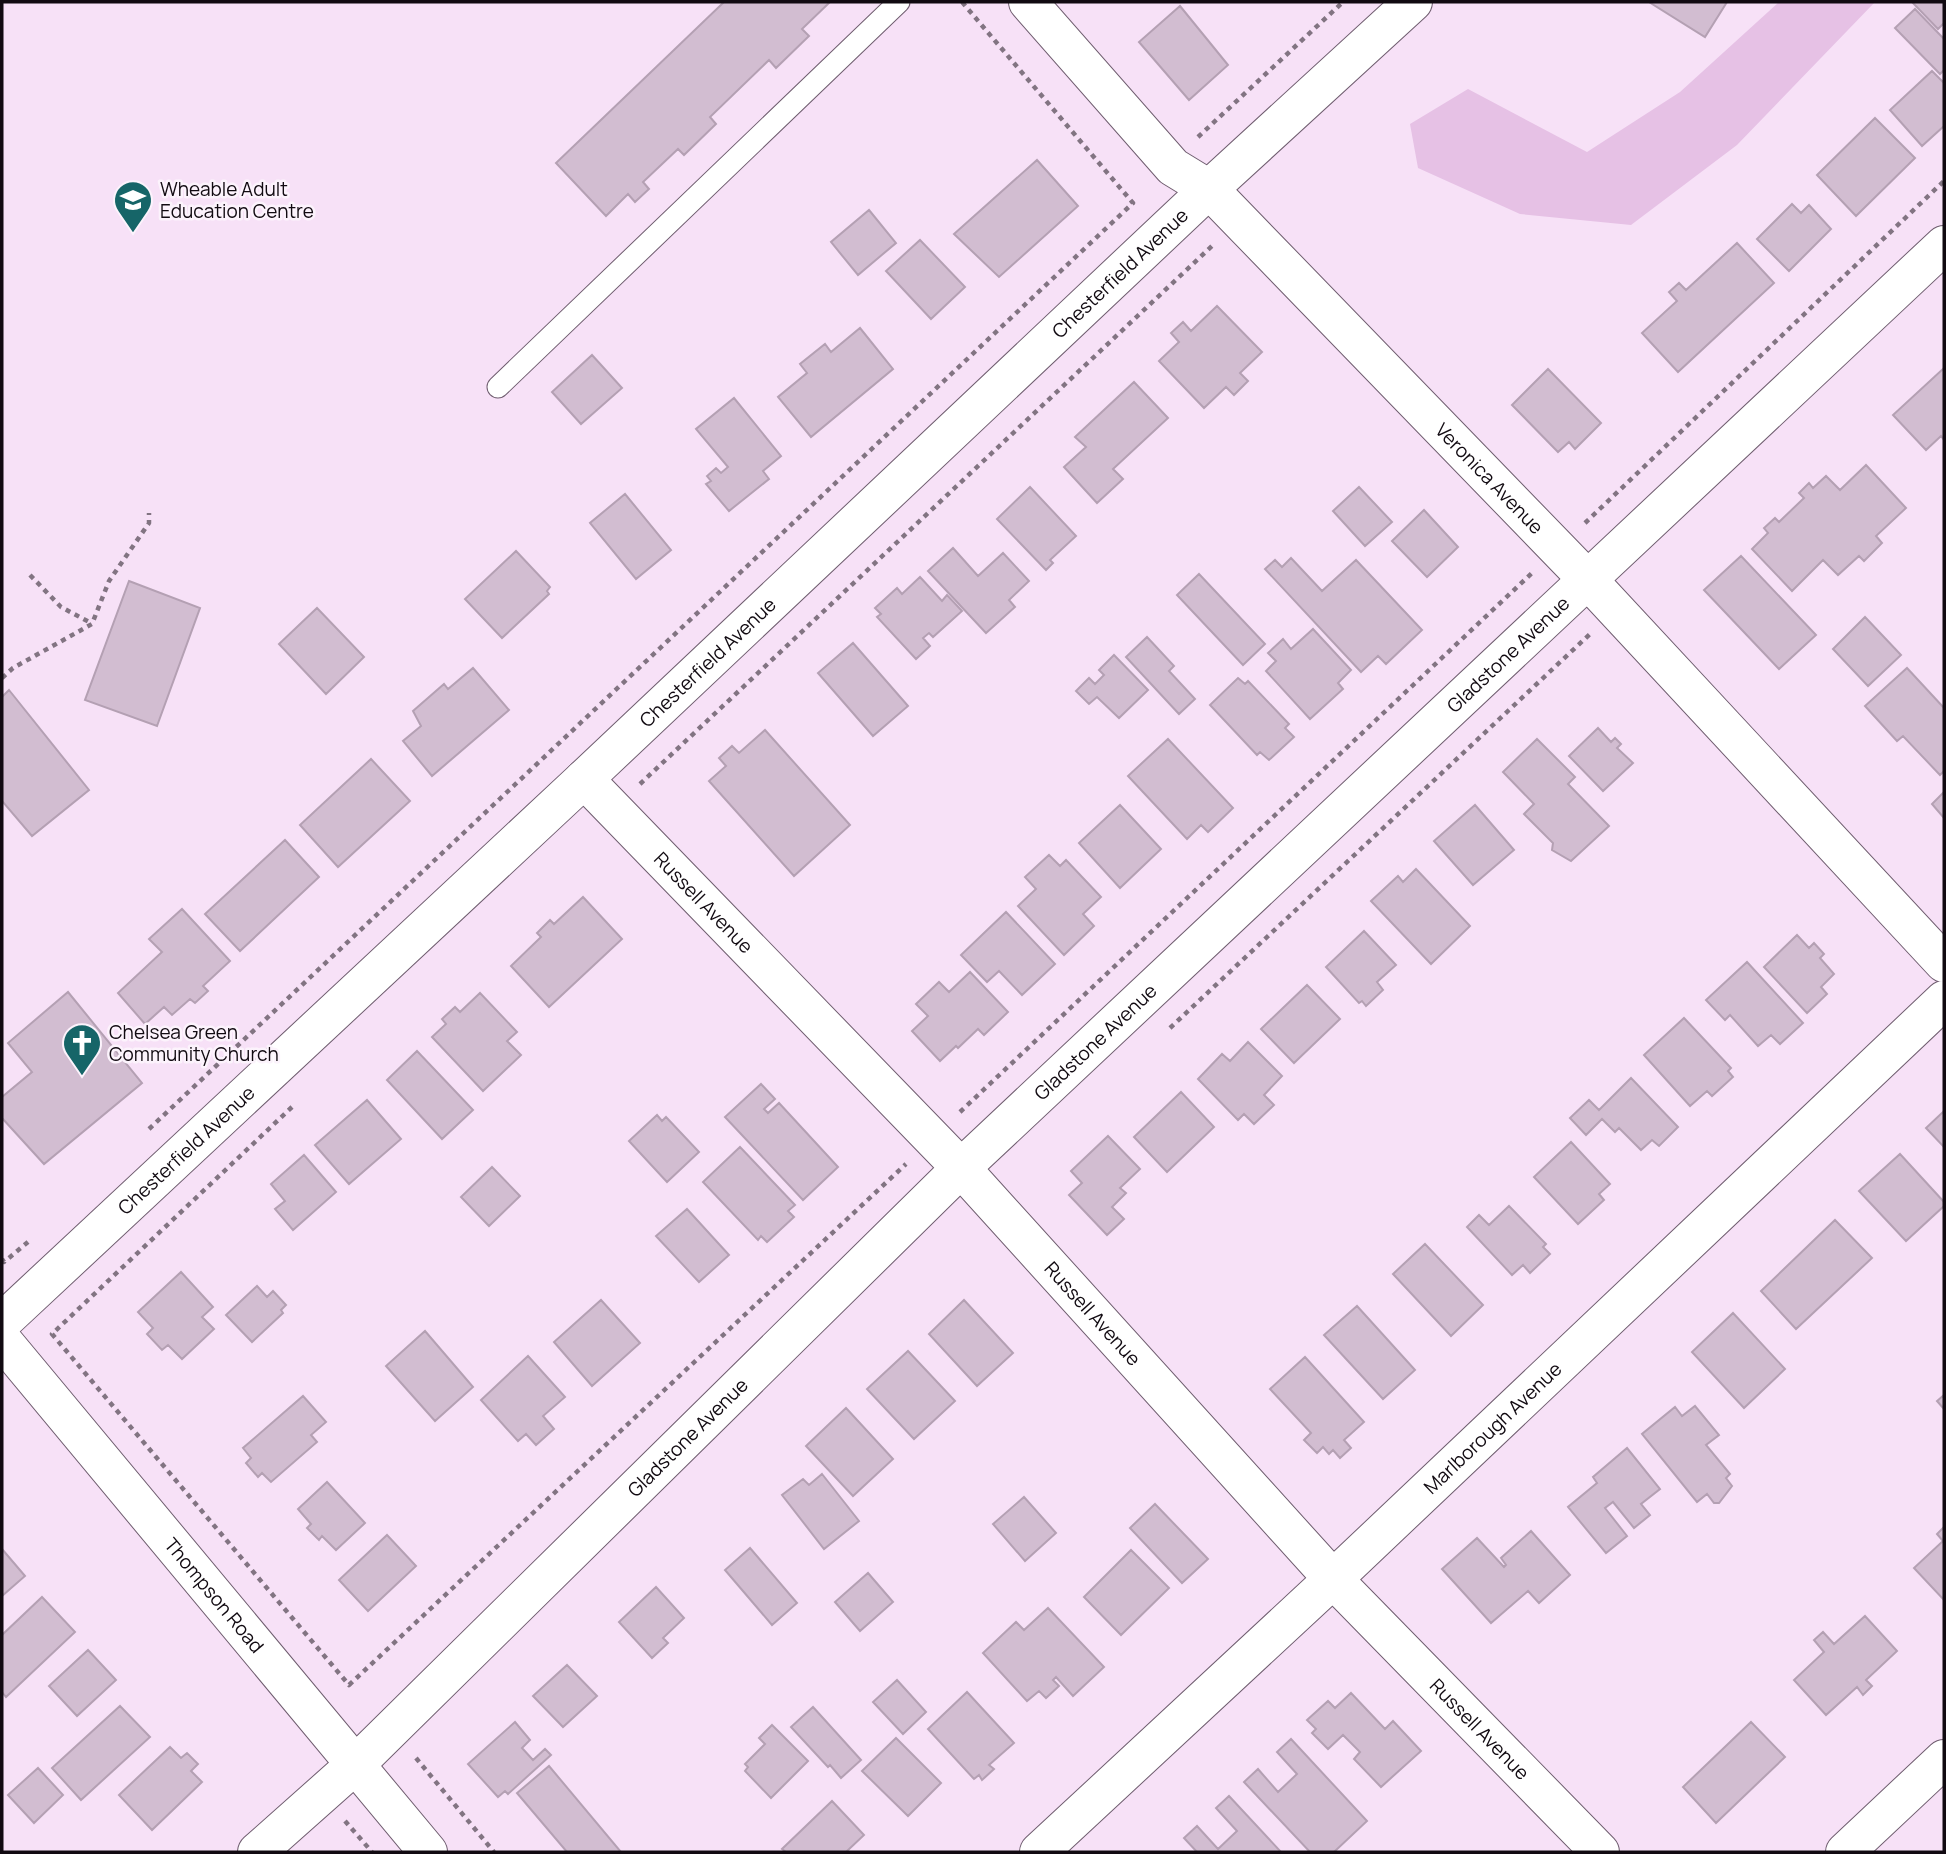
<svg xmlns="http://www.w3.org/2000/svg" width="1946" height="1854" font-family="Manrope,sans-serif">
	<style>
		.green { fill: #e6c1e5 }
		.building { fill: #d2bdd1; stroke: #b4a0b3; stroke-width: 2 }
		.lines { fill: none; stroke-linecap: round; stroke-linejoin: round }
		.service-casing { stroke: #6f5d6f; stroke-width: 23 }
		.minor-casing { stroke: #6f5d6f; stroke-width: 40 }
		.tertiary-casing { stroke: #6f5d6f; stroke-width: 40 }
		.path { stroke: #827482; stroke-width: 4.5; stroke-dasharray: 5 5; stroke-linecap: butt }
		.service { stroke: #fff; stroke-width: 21 }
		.minor { stroke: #fff; stroke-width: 38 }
		.tertiary { stroke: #fff; stroke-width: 38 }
		.labels { text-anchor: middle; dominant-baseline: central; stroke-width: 5; stroke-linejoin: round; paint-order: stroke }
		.poi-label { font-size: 19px; fill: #110a11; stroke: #fcf3fc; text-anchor: start }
		.street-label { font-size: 19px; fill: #110a11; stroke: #fcf3fc }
	</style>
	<rect width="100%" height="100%" fill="#f7e1f7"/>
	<path class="green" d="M1779 2H1875L1737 145 1631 225 1520 214 1418 168 1410 124 1468 89 1587 152 1680 92Z"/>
	<path class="building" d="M724 2H830L802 29 809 36 776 68 769 60 710 117 716 124 684 155 678 149 643 182 649 189 635 202 628 194 606 216 556 163Z
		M1649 2H1727L1705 37Z
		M1912 2H1944V23L1938 29Z
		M1180 6 1228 65 1189 100 1139 42Z
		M1915 9 1944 39V70L1940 74 1895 28Z
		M1932 71 1943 82 1944 81V126L1922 146 1890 110Z
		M1875 118 1915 158 1856 216 1817 175Z
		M1037 160 1078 206 999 277 954 234Z
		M1792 204 1801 213 1809 205 1831 229 1789 271 1757 239Z
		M869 210 896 243 858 275 831 242Z
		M920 240 965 287 931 319 886 271Z
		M1737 243 1774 283 1678 372 1642 333 1677 301 1669 292 1679 283 1686 290Z
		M1217 306 1262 352 1240 373 1248 381 1234 395 1226 387 1204 408 1159 361 1179 342 1171 333 1183 322 1191 331Z
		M860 328 893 369 811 437 778 397 807 373 800 364 825 344 831 352Z
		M592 355 622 388 581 424 552 392Z
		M1944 368V440L1941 436 1926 450 1893 415Z
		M1548 369 1601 423 1575 449 1569 442 1558 452 1512 405Z
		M1134 382 1168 418 1113 469 1123 479 1097 503 1064 467 1086 447 1075 437Z
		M734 398 781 456 763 471 769 479 729 511 706 484 711 481 707 476 716 468 721 473 728 467 696 429Z
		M1866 465 1906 508 1876 536 1882 543 1864 561 1859 556 1838 575 1823 560 1792 591 1752 549 1768 533 1764 528 1775 518 1779 522 1804 498 1799 493 1809 483 1813 488 1826 476 1840 490Z
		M1030 487 1076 536 1050 560 1053 563 1046 570 997 519Z
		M1359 487 1392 522 1365 546 1333 511Z
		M625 494 671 550 636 579 590 523Z
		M1424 510 1458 547 1427 577 1392 541Z
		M953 548 978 576 1003 553 1029 581 1009 600 1015 607 986 633 928 571Z
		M516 551 550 587 547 591 549 594 502 638 465 599Z
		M1741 556 1816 635 1779 669 1704 590Z
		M1291 558 1322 591 1356 560 1422 630 1386 664 1378 656 1361 672 1265 569 1275 560 1282 567Z
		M1199 574 1265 644 1243 665 1177 595Z
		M920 577 942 601 947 595 962 611 933 637 929 633 923 638 930 646 916 659 877 617 881 614 875 608 897 588 902 594Z
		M129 581 200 608 157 726 85 700Z
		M317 608 364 657 326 694 279 644Z
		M1865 617 1901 655 1868 686 1833 649Z
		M1313 629 1351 670 1338 683 1343 689 1310 719 1266 671 1276 661 1268 653 1283 639 1291 649Z
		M1147 637 1174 666 1169 671 1195 699 1179 714 1126 657Z
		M853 643 908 706 873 736 818 673Z
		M1114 655 1148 690 1119 718 1097 697 1089 704 1076 691 1089 678 1095 684 1104 675 1099 670Z
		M473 668 509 710 432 776 403 741 421 726 413 711 444 684 448 689Z
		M1907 668 1944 708V771L1940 775 1903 736 1897 741 1865 706Z
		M1238 678 1245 684 1248 681 1289 724 1285 728 1294 737 1269 760 1260 752 1257 755 1210 705Z
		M9 690 89 790 32 836 2 801V697Z
		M1598 728 1611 742 1615 738 1621 744 1617 748 1633 763 1603 791 1569 756Z
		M765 730 850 825 794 876 709 781 726 766 719 758 732 746 739 753Z
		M1168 739 1233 808 1208 832 1201 825 1187 839 1128 776Z
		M1537 739 1575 777 1568 784 1609 826 1571 861 1552 850 1553 843 1524 814 1534 804 1503 772Z
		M371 759 410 801 338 867 300 825Z
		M1944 792V818L1932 804Z
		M1120 805 1161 849 1120 888 1079 843Z
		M1475 805 1514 850 1473 885 1434 841Z
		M285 840 319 877 240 951 205 914Z
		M1049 855 1060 866 1066 860 1101 897 1083 914 1094 926 1064 955 1018 906 1036 889 1025 877Z
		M1416 869 1470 926 1431 964 1371 901 1398 876 1403 882Z
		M583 897 622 939 549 1007 511 966 541 937 537 933 550 920 554 924Z
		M182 909 230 961 203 986 208 991 195 1003 190 999 172 1015 164 1007 145 1024 118 993 162 952 149 939Z
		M1006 912 1055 964 1022 995 999 971 987 982 961 955Z
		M1364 931 1396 965 1377 982 1383 990 1366 1006 1362 1001 1359 1003 1326 967Z
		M1797 935 1809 948 1814 943 1824 954 1820 958 1834 974 1821 987 1827 994 1807 1013 1764 967Z
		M1747 962 1803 1023 1780 1044 1771 1035 1758 1046 1730 1015 1725 1020 1706 1000Z
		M970 972 1008 1012 984 1035 978 1029 958 1048 956 1046 940 1061 912 1031 928 1016 916 1004 939 982 949 992Z
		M1307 985 1340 1019 1294 1063 1261 1029Z
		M68 992 142 1083 44 1164 2 1118V1097L32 1072 8 1043Z
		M480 993 517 1032 507 1041 521 1055 483 1091 432 1037 446 1024 442 1019 455 1007 460 1012Z
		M1684 1018 1731 1068 1728 1071 1733 1077 1712 1096 1707 1091 1690 1106 1644 1055Z
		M1248 1042 1282 1076 1264 1095 1274 1105 1254 1124 1244 1114 1238 1120 1198 1079 1222 1054 1230 1061Z
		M417 1051 473 1110 442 1139 387 1080Z
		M1631 1078 1678 1127 1659 1146 1652 1140 1641 1150 1619 1128 1615 1132 1602 1119 1586 1135 1570 1118 1589 1100 1599 1110Z
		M761 1084 775 1099 764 1109 768 1113 779 1103 838 1167 803 1200 725 1117Z
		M1181 1092 1214 1127 1167 1172 1134 1137Z
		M367 1100 401 1139 349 1184 315 1145Z
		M1944 1111V1147L1926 1128Z
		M657 1115 662 1121 666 1117 699 1152 667 1182 629 1141Z
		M1108 1136 1140 1169 1120 1188 1126 1193 1112 1207 1124 1219 1107 1235 1069 1195 1082 1183 1071 1171Z
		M1571 1142 1610 1184 1599 1194 1604 1200 1578 1224 1534 1177Z
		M740 1147 795 1205 788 1211 794 1217 767 1242 761 1236 758 1240 703 1182Z
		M1900 1154 1944 1202V1206L1906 1241 1859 1191Z
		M304 1155 336 1192 293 1230 275 1209 285 1201 271 1184Z
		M492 1167 520 1196 489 1226 461 1197Z
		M1509 1206 1546 1244 1543 1247 1550 1254 1530 1273 1523 1265 1512 1275 1467 1227 1479 1215 1489 1225Z
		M687 1209 729 1255 699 1282 656 1236Z
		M1835 1220 1872 1258 1796 1329 1761 1291Z
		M1425 1244 1483 1305 1451 1336 1393 1274Z
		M181 1272 213 1307 202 1317 214 1329 182 1359 168 1345 162 1350 147 1334 153 1328 138 1312Z
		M257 1286 267 1297 273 1291 286 1305 281 1310 283 1313 252 1342 226 1315Z
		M601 1300 640 1343 592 1386 554 1342Z
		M964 1300 1013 1353 977 1386 929 1334Z
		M1357 1306 1415 1370 1383 1399 1324 1335Z
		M1733 1313 1785 1369 1744 1408 1692 1352Z
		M425 1331 473 1387 435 1421 386 1366Z
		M908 1351 955 1401 914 1439 867 1389Z
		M528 1356 565 1397 543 1416 554 1429 536 1445 526 1434 518 1441 481 1400Z
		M1305 1357 1364 1422 1344 1440 1351 1448 1340 1458 1333 1450 1329 1454 1323 1447 1317 1453 1304 1440 1311 1433 1270 1389Z
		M1944 1395V1409L1937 1401Z
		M303 1396 326 1422 311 1435 317 1442 271 1482 262 1473 258 1477 246 1463 251 1458 243 1448Z
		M1695 1406 1719 1435 1706 1445 1730 1474 1726 1478 1732 1486 1719 1503H1714L1707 1494 1697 1502 1642 1434 1675 1407 1682 1416Z
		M846 1408 893 1459 853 1496 806 1446Z
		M1627 1448 1660 1489 1641 1504 1650 1515 1634 1528 1613 1502 1605 1508 1627 1536 1606 1553 1568 1507 1597 1483 1593 1477Z
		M822 1474 859 1521 824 1549 782 1495 803 1479 809 1485Z
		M327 1482 365 1523 336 1550 322 1536 319 1540 307 1528 311 1524 298 1509Z
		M1024 1497 1056 1533 1025 1561 993 1524Z
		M1155 1504 1208 1559 1182 1583 1130 1528Z
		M1944 1527V1600L1914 1568 1943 1541 1937 1534Z
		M1531 1531 1570 1575 1539 1603 1528 1591 1491 1623 1442 1569 1477 1538 1504 1567 1506 1565 1501 1558Z
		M387 1535 416 1566 368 1611 339 1580Z
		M750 1548 797 1603 772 1625 725 1570Z
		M2 1549 25 1576 2 1596Z
		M1131 1550 1169 1588 1121 1635 1084 1597Z
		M868 1573 893 1602 860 1631 835 1602Z
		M656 1587 684 1618 663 1638 668 1643 652 1658 619 1622Z
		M42 1597 75 1632 6 1697 2 1692V1635Z
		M1048 1608 1104 1667 1073 1696 1056 1677 1053 1680 1059 1686 1046 1698 1039 1691 1027 1701 983 1653 1016 1622 1024 1630Z
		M1865 1616 1897 1651 1866 1680 1872 1686 1863 1695 1857 1687 1826 1715 1794 1680 1824 1652 1814 1640 1823 1632 1834 1644Z
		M88 1650 116 1680 77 1716 49 1686Z
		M567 1665 597 1696 563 1727 533 1696Z
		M897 1680 926 1712 903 1734 873 1702Z
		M967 1692 1014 1743 989 1765 994 1769 982 1780 979 1775 974 1779 928 1729Z
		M1351 1693 1385 1729 1393 1721 1421 1751 1381 1787 1354 1759 1360 1752 1343 1735 1328 1749 1312 1733 1316 1729 1307 1720 1328 1701 1335 1708Z
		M120 1706 150 1737 81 1800 52 1768Z
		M813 1707 861 1760 841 1778 830 1765 828 1767 791 1727Z
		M515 1722 530 1740 522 1748 533 1760 545 1749 551 1755 508 1794 505 1791 498 1797 468 1764Z
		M1751 1722 1785 1757 1716 1823 1683 1787Z
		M772 1725 808 1761 771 1798 745 1771 748 1767 745 1764 765 1744 759 1738Z
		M896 1738 941 1783 908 1816 862 1771Z
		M1291 1739 1367 1821 1334 1852H1310L1244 1782 1258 1769 1278 1792 1297 1774 1277 1752Z
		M170 1747 181 1758 187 1753 198 1764 191 1771 202 1782 152 1830 119 1795Z
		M549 1766 621 1852H567L517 1793Z
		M38 1768 63 1795 34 1823 8 1795Z
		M1229 1796 1281 1852H1197L1184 1838 1197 1826 1218 1849 1237 1831 1216 1808Z
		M832 1801 864 1835 846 1852H786L782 1849Z"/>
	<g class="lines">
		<defs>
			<path id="service" d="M498 387 899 2"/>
			<g id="minor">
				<path id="s1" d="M1028 2 1173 167 1209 189 1589 581 1944 963"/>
				<path id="s2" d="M584 779 961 1168 1333 1579 1600 1852"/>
				<path id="s3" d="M2 1322 584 779 1209 189 1413 2"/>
				<path id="s4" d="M257 1852 356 1764 961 1168 1944 245"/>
				<path id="s5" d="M1039 1852 1333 1579 1944 1000"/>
				<path d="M1845 1852 1944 1759"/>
			</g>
			<g id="tertiary">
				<path id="s6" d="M2 1340 428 1852"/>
			</g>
		</defs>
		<use href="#service" class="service-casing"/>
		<use href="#minor" class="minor-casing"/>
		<use href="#tertiary" class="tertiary-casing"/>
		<path class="path" d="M1198 137 1343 2
			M1585 523 1944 181
			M30 575 61 607 91 623
			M2 678 13 668 92 624 109 581 149 523V513
			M640 784 1213 245
			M1170 1028 1590 634
			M292 1107 52 1334 349 1685 906 1164
			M960 1112 1532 573
			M149 1129 1133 203 962 2
			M2 1259 4 1262 28 1242
			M416 1758 494 1852
			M345 1821 372 1852"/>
		<use href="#service" class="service"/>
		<use href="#minor" class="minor"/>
		<use href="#tertiary" class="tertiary"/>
	</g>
	<defs>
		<symbol id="school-pin" viewBox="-11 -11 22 30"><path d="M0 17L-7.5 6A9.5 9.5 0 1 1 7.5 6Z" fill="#166568" stroke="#fcf3fc"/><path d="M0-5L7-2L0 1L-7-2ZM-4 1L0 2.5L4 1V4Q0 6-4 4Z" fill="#fff"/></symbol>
		<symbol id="church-pin" viewBox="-11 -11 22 30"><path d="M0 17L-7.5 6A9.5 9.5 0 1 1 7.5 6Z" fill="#166568" stroke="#fcf3fc"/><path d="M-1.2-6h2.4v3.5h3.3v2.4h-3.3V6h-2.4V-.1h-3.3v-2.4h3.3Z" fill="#fff"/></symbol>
	</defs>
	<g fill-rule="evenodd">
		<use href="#school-pin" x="111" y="178" width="44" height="60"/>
		<use href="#church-pin" x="60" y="1021" width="44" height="60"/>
	</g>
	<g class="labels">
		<g class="poi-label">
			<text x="160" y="189">Wheable Adult<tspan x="160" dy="22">Education Centre</tspan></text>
			<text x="109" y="1032">Chelsea Green<tspan x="109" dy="22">Community Church</tspan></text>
		</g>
		<g class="street-label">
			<text stroke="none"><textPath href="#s3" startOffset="1533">Chesterfield Avenue</textPath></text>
			<text stroke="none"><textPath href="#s1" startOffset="665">Veronica Avenue</textPath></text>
			<text stroke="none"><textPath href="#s4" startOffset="1732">Gladstone Avenue</textPath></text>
			<text stroke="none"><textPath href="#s3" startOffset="966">Chesterfield Avenue</textPath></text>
			<text stroke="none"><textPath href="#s2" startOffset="172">Russell Avenue</textPath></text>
			<text stroke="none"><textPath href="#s4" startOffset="1166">Gladstone Avenue</textPath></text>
			<text stroke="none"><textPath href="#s3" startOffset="252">Chesterfield Avenue</textPath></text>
			<text stroke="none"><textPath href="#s2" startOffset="738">Russell Avenue</textPath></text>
			<text stroke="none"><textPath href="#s5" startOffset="621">Marlborough Avenue</textPath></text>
			<text stroke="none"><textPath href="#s4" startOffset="598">Gladstone Avenue</textPath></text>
			<text stroke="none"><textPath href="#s6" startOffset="332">Thompson Road</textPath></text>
			<text stroke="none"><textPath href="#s2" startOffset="1306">Russell Avenue</textPath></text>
		</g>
	</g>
	<rect width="1946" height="1854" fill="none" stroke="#110a11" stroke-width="7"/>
</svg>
